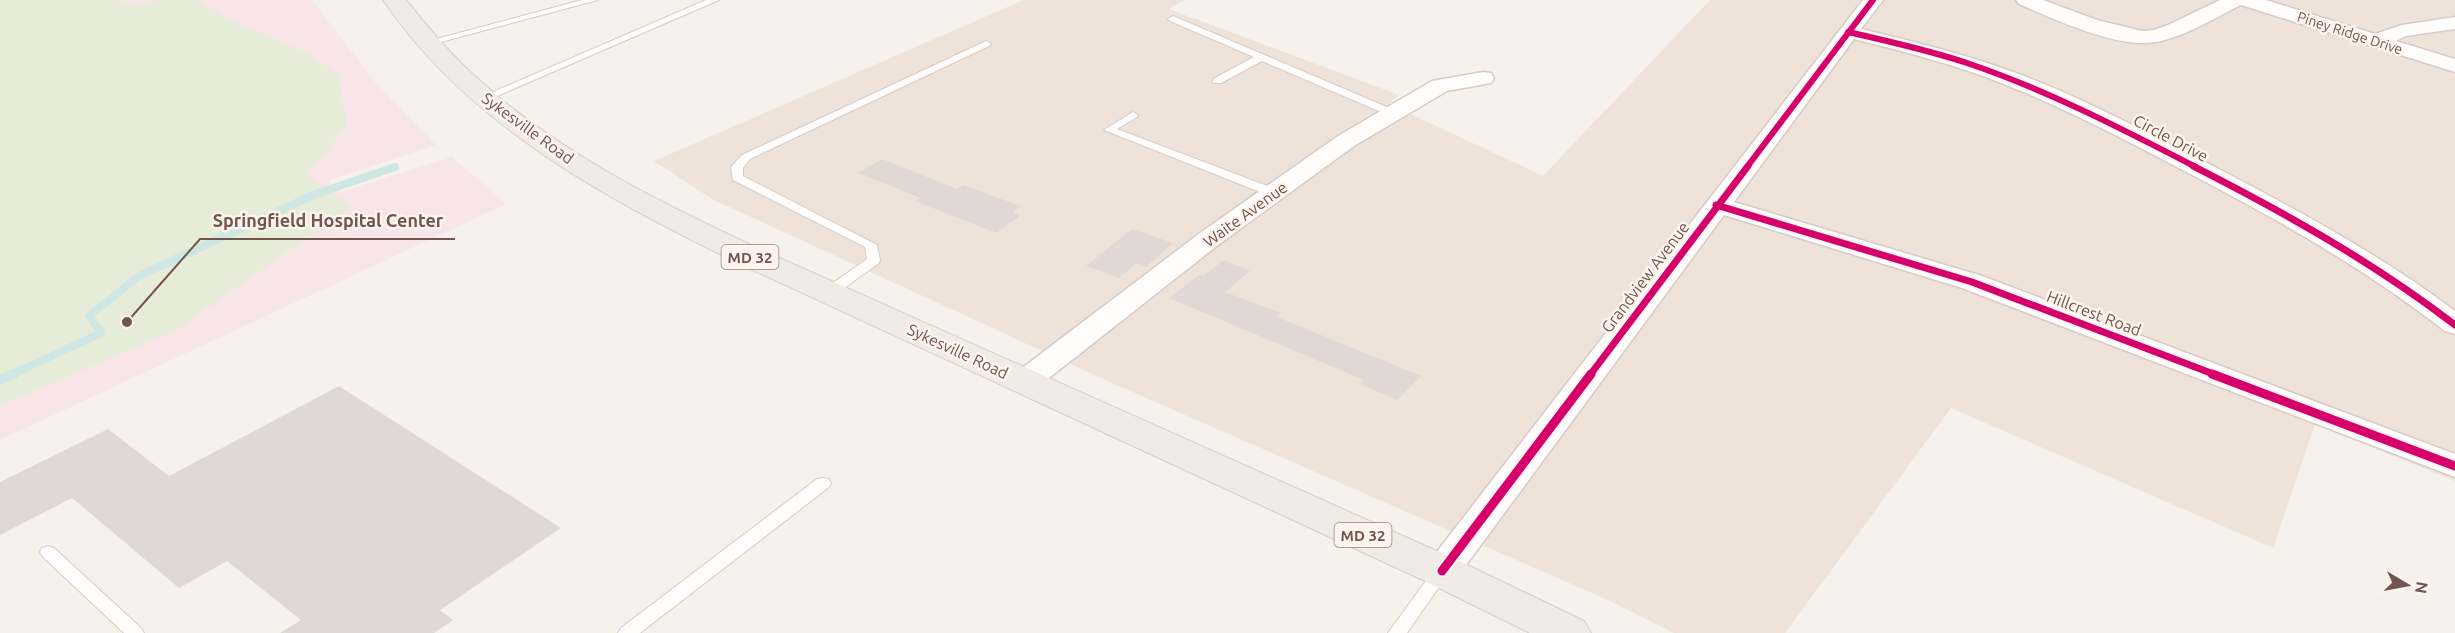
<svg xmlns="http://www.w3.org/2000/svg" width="2455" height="633" font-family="Ubuntu,sans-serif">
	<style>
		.residential { fill: #efe2d9 }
		.medical { fill: #f7e5e7 }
		.green { fill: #e6ecd7 }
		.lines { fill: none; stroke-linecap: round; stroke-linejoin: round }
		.stream-far1 { stroke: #cee7e5; stroke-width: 8 }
		.stream { stroke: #cee7e5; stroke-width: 10 }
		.building { fill: #e2d8d3 }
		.service-casing { stroke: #d5ccc8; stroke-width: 2 }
		.minor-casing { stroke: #d5ccc8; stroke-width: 3 }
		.primary-casing { stroke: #d7ceca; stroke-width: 2 }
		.service { fill: #fefdfc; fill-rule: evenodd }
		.minor { fill: #fefdfc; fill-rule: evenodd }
		.primary { fill: #f1ebe6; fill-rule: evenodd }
		.cycleway-far2-casing { stroke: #fdf5ed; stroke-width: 9 }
		.cycleway-far1-casing { stroke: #fdf5ed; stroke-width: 10 }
		.cycleway-casing { stroke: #fdf5ed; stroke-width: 13 }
		.cycleway-far2 { stroke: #d6006c; stroke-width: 6 }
		.cycleway-far1 { stroke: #d6006c; stroke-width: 7 }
		.cycleway { stroke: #d6006c; stroke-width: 9 }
		.labels { text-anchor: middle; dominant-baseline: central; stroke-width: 5; stroke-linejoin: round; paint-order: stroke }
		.far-street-label { font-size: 14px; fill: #72554e; stroke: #fdf5ed }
		.shield { fill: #fdf5ed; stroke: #9c857e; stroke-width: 1.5 }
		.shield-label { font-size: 15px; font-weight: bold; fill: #72554e }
		.street-label { font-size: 16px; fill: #72554e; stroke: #fdf5ed }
		.leader { fill: none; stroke: #72554e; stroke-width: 2 }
		.callout-dot { fill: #72554e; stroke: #fdf5ed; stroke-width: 2 }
		.callout-label { font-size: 18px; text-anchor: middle; font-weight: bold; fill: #72554e; stroke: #fdf5ed; stroke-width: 5; stroke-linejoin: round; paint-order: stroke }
	</style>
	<rect width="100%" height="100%" fill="#f6f1eb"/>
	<path class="residential" d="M1024 0H1184L1169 9 1399 95 1389 104 1543 176 1710 0H2455V481L2315 424 2273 548 1951 408 1785 633H1674L1610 601 1103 379 712 199 654 161Z"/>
	<path class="medical" d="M0 0H312L376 83 436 145 328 181 340 192 452 157 506 204 0 440Z"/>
	<path class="green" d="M0 0H113L139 5 160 0H199L227 19 301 50 339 75 347 127 306 174 351 207 178 329 0 406Z"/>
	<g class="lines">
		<path class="stream-far1" d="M11 375 101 333 89 316 139 276 313 195 395 167"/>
		<path class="stream" d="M0 380 14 374"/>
	</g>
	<path class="building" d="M882 159 957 189 963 185 1021 206 1013 212 1021 215 996 233 915 201 921 198 858 173Z
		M1132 229 1173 243 1146 267 1137 263 1119 278 1086 266Z
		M1224 260 1250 271 1225 292 1281 313 1277 317 1421 376 1397 400 1360 384 1364 380 1169 298 1199 275 1203 276Z
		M339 386 561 528 440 610 453 620 434 633H280L301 620 227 561 179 588 72 498 0 535V482L108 429 169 476Z"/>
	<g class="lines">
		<defs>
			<path id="service" d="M582 0H598L426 46 421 43Z
				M706 0H719L488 100 484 101 479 98Z
				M1173 16 1396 111 1397 113 1396 115H1388L1262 61 1221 83H1213V79L1254 57 1170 21 1168 19Z
				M986 41 991 44 989 46 750 159 743 168V176L877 245 880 260 879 263 833 296H823L821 293 823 290 867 259 865 247 733 180 731 167 742 155Z
				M1133 112 1138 115 1137 117 1117 129 1278 190 1280 193 1278 196H1270L1104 130Z
				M823 478 829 479 831 483 829 487 640 633H618L621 628 817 479Z
				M48 546 54 548 141 628 144 633H124L42 556 40 552 42 548Z
				M1442 565 1448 567 1450 571 1407 633H1388L1436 567Z"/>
			<path id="minor" d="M1863 0H1883L1861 29C1915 42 1968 55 2019 74 2087 100 2152 135 2217 168 2299 211 2381 255 2455 311V334L2445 331C2368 271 2284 223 2198 178 2135 145 2072 111 2006 85 1957 65 1906 52 1854 39L1734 202 1982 276 2455 454V477L1962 288 1724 215 1455 580 1442 584 1429 580 1424 571 1429 562Z
				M2016 0H2043L2097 20 2142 31 2154 30 2168 25 2220 0H2266L2375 34 2402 25 2455 17V29L2406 36 2396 41 2455 59V72L2241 5C2214 18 2187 36 2156 42 2118 49 2054 19 2019 4Z
				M1483 72 1491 73 1494 78 1491 83 1447 91 1354 146 1218 245 1035 389 1024 392 1013 389 1009 382 1013 375 1200 233 1338 136 1432 81Z"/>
			<path id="primary" d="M383 0H406C428 27 450 54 476 77 559 154 663 204 764 251L1457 560 1584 621 1591 633H1530L1427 582 742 265C607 199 470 127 383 0Z"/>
		</defs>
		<use href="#service" class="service-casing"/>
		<use href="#minor" class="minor-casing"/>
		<use href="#primary" class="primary-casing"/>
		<use href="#service" class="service"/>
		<use href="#minor" class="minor"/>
		<use href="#primary" class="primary"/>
		<defs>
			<path id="cycleway-far2" d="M1848 32C1888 41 1928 50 1967 63 2047 90 2122 129 2196 167
				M1747 167 1873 0"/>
			<path id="cycleway-far1" d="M2193 166C2285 213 2373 262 2455 325
				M1716 205 1972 282 2216 375
				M1590 375 1748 166"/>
			<path id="cycleway" d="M2212 374 2455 466
				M1442 571 1591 374"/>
		</defs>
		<use href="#cycleway-far2" class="cycleway-far2-casing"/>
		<use href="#cycleway-far1" class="cycleway-far1-casing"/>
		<use href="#cycleway" class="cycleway-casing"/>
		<use href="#cycleway-far2" class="cycleway-far2"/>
		<use href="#cycleway-far1" class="cycleway-far1"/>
		<use href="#cycleway" class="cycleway"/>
	</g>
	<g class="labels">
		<g class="far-street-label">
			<text transform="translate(2350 33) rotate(18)">Piney Ridge Drive</text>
		</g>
		<g class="shield">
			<rect x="721.5" y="245" width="57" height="24" rx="4.5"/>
			<rect x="1334.5" y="523" width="57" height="24" rx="4.5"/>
		</g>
		<g class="shield-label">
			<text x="750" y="257">MD 32</text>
			<text x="1363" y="535">MD 32</text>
		</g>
		<g class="street-label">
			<text transform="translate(528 128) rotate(36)">Sykesville Road</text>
			<text transform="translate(2171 138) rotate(28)">Circle Drive</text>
			<text transform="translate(1245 214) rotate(-36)">Waite Avenue</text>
			<text transform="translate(1645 277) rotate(-53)">Grandview Avenue</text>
			<text transform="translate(2094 313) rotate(21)">Hillcrest Road</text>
			<text transform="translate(958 351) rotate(25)">Sykesville Road</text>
		</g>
	</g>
	<path class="leader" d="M127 322L200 239H455"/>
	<circle class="callout-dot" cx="127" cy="322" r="6"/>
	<g class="callout-label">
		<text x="328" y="227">Springfield Hospital Center</text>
	</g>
	<g transform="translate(2407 585) rotate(100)" stroke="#fdf5ed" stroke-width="4.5" paint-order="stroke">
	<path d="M0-4.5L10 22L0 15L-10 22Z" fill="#72554e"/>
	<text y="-9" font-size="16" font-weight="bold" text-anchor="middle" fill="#72554e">N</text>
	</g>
</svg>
